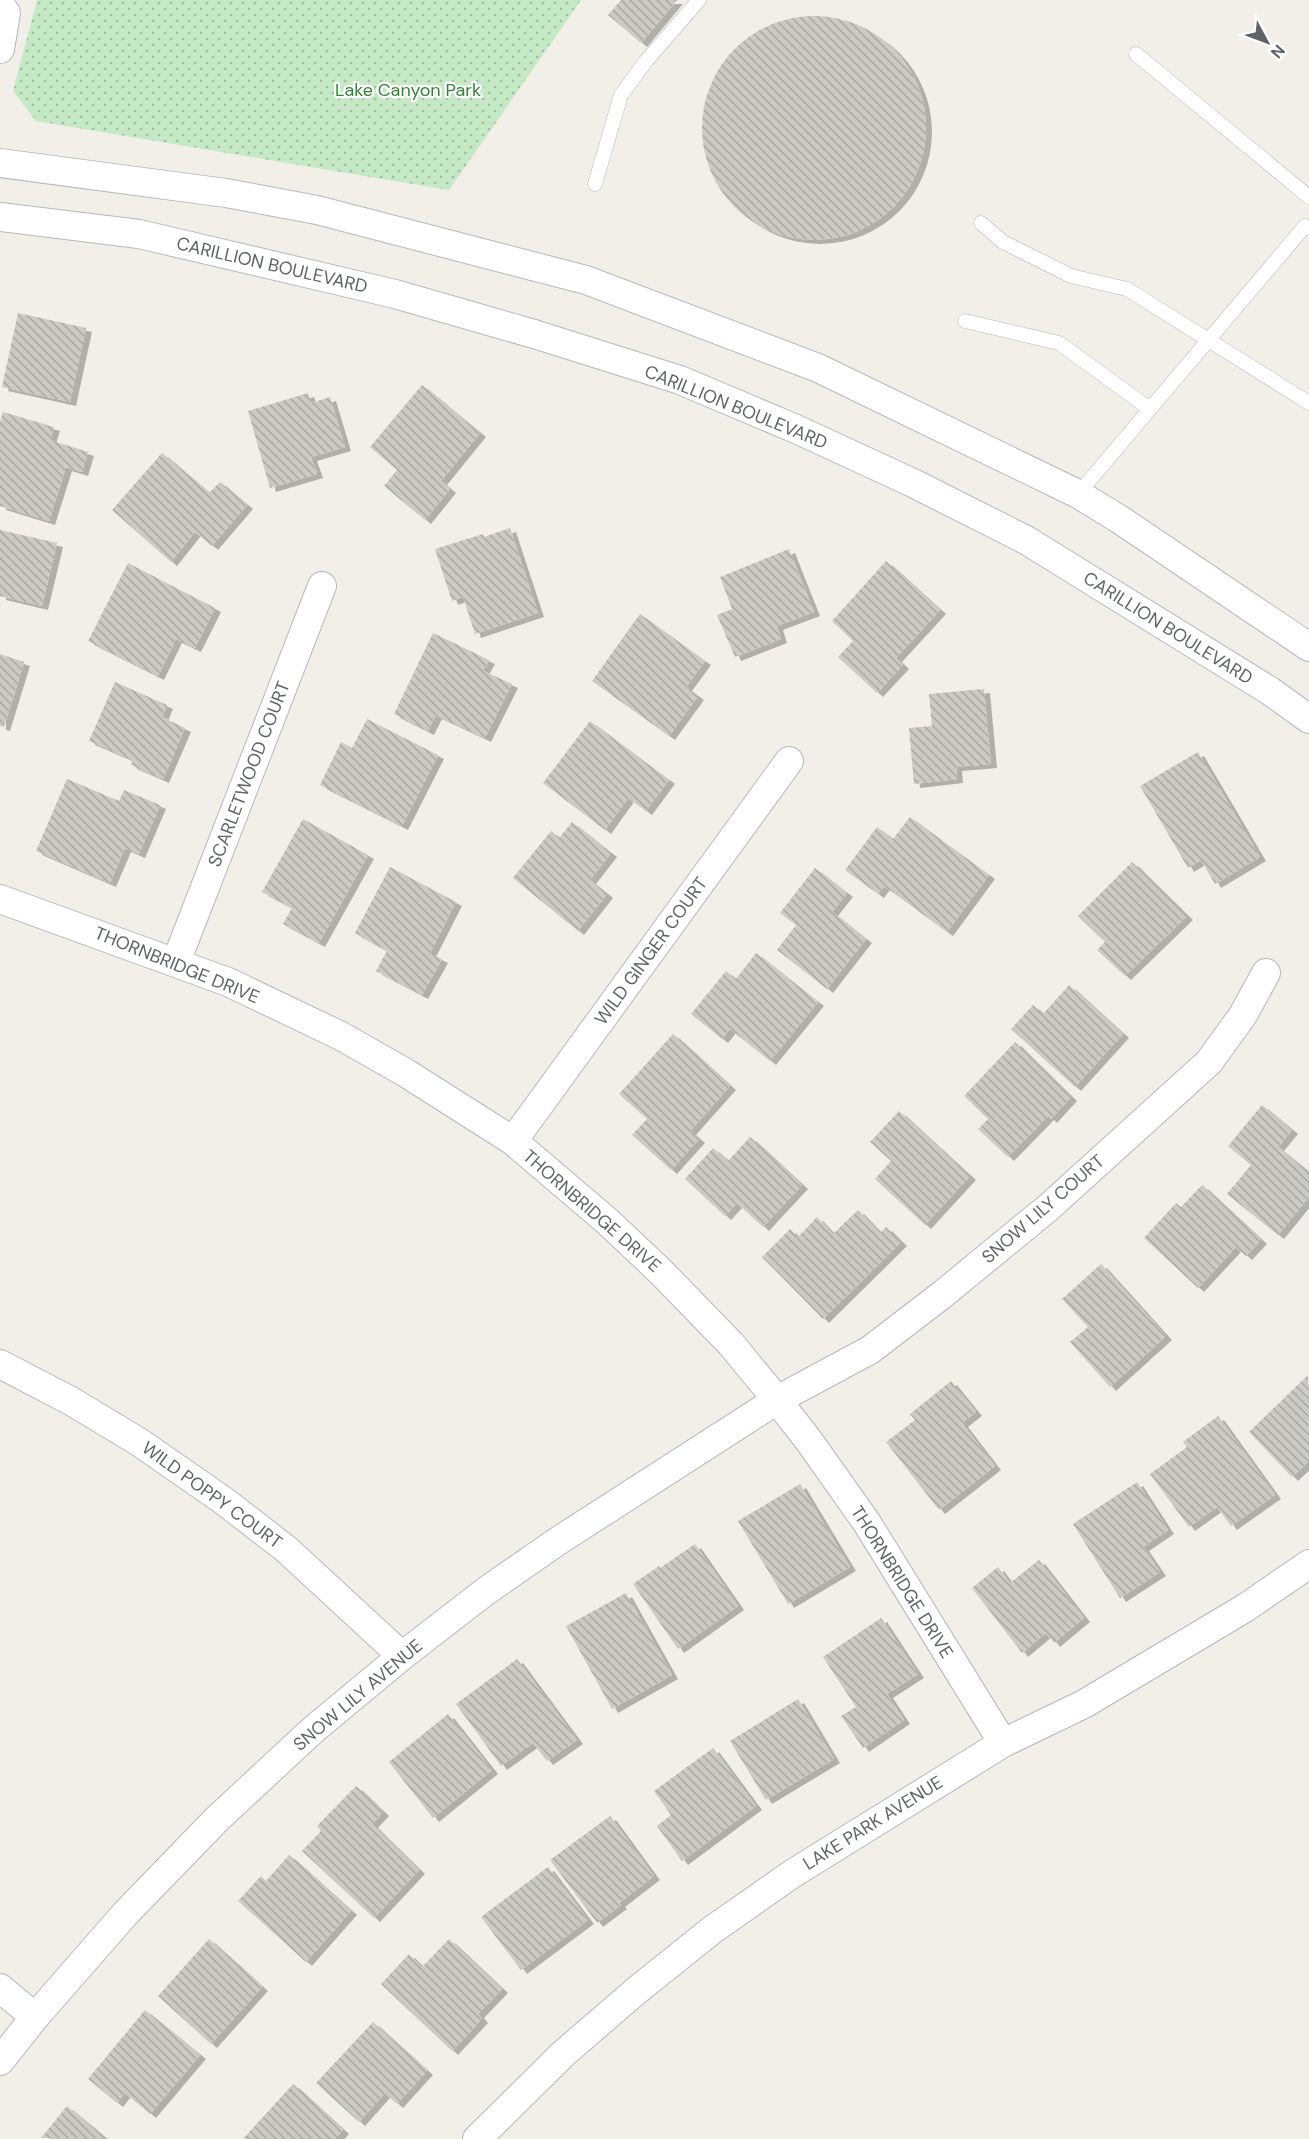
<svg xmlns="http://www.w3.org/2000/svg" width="1309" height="2139" font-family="'DM Sans',sans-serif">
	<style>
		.grass { fill: url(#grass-dots) }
		.building { fill: url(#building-back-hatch); filter: url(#shadow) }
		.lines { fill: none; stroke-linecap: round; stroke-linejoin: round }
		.lane-casing { stroke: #b5b8bc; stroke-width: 15 }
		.street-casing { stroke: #b5b8bc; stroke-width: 30 }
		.lane { stroke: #fff; stroke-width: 14 }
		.street { stroke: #fff; stroke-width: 28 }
		.labels { text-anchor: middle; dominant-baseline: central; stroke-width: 4.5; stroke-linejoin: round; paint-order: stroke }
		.park-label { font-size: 18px; fill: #348238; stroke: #fff }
		.street-label { font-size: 18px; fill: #5f6368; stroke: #fff }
	</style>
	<defs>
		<pattern id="grass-dots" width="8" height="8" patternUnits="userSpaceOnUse" patternTransform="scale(1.5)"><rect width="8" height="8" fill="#c5e8c5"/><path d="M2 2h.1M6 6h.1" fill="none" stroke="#a3c0a4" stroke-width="1.8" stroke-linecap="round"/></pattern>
		<pattern id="building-back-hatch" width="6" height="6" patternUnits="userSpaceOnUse" patternTransform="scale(1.5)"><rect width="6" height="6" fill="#cccac5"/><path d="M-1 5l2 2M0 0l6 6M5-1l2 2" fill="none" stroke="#a9a8a4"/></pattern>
		<filter id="shadow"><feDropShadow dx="6" dy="4" stdDeviation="0" flood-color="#0004"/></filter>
	</defs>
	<rect width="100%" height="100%" fill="#f1efe8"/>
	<path class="grass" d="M37 0H581L449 190 36 121 13 91Z"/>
	<path class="building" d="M621 0H677L641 43 608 15Z
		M702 128a112 112 0 1 1 224 0a112 112 0 1 1-224 0Z
		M18 313 86 328 70 402 2 387Z
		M422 385 480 433 441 481 450 489 425 520 384 486 397 470 370 447Z
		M308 393 311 403 330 397 345 447 311 457 317 474 270 488 248 411Z
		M3 412 54 427 50 440 88 452 82 472 66 467 49 521 0 506V422Z
		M162 453 209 493 220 482 247 505 212 546 195 532 171 562 112 510Z
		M510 528 538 613 475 634 463 597 452 601 435 549 483 534 484 537Z
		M0 530 57 543 42 606 0 596Z
		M789 549 814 612 777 626 781 639 735 657 717 615 732 609 720 577Z
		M886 561 940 610 896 658 903 665 877 693 838 657 853 641 832 621Z
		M128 563 215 608 195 648 176 639 158 676 88 641Z
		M640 614 705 661 686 687 698 696 669 736 592 681Z
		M433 633 489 660 483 671 512 684 485 738 436 715 428 731 394 714Z
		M0 654 24 662 4 727 0 726Z
		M115 682 167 705 162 717 185 728 163 779 131 765 133 760 89 741Z
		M984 689 991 764 956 767 957 779 914 784 909 728 932 726 929 694Z
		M367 719 438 755 402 826 320 785 341 742 352 748Z
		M590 721 669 780 646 811 628 798 605 830 543 783Z
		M1198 752 1260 857 1215 884 1201 860 1188 868 1140 786Z
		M67 779 119 801 124 790 160 805 139 854 125 848 110 883 36 851Z
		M910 817 989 875 947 932 884 886 878 894 845 870 877 827 893 839Z
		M303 819 368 855 319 943 283 924 292 908 262 892Z
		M572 822 611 853 590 880 607 894 578 931 513 878 551 831 559 838Z
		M1132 862 1187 916 1125 976 1097 950 1105 942 1078 916Z
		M390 867 456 902 430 953 442 959 422 995 376 971 387 951 355 933Z
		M815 868 847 893 832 912 866 939 827 989 777 950 796 925 780 913Z
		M756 953 818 1002 770 1061 730 1029 722 1039 691 1014 726 971 736 979Z
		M1069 985 1123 1034 1075 1087 1011 1029 1033 1005 1043 1014Z
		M673 1034 730 1086 690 1131 699 1139 671 1170 632 1135 647 1119 619 1094Z
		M1015 1042 1071 1097 1051 1119 1048 1116 1008 1157 978 1129 988 1119 964 1096Z
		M1262 1105 1292 1130 1278 1147 1309 1172V1197L1278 1235 1227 1194 1251 1165 1228 1146Z
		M899 1111 970 1176 925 1225 875 1179 891 1161 870 1142Z
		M750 1137 802 1185 763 1227 737 1203 725 1216 685 1179 713 1148 728 1161Z
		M1202 1185 1261 1240 1246 1256 1236 1247 1198 1288 1144 1238 1176 1203 1181 1207Z
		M858 1210 880 1233 886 1227 901 1242 823 1319 762 1257 790 1229 798 1237 817 1217 833 1234Z
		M1101 1264 1166 1336 1110 1387 1070 1342 1088 1327 1062 1299Z
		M1308 1375 1309 1461 1292 1477 1249 1432Z
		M951 1381 976 1412 962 1423 995 1466 939 1510 886 1442 915 1420 910 1414Z
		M1218 1416 1275 1495 1231 1526 1217 1507 1189 1527 1150 1474 1187 1447 1183 1442Z
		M1137 1482 1168 1530 1143 1547 1160 1572 1120 1598 1073 1524Z
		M800 1484 850 1567 788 1604 738 1521Z
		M695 1544 738 1606 678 1649 633 1584 659 1566 660 1568Z
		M1039 1560 1084 1618 1054 1643 1046 1633 1022 1653 972 1588 998 1567 1010 1583Z
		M626 1593 672 1675 612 1709 566 1626Z
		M881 1618 918 1674 887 1694 904 1720 863 1748 841 1716 856 1707 823 1657Z
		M517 1659 577 1740 547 1761 533 1743 501 1766 456 1704Z
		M798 1699 834 1759 766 1800 730 1741Z
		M448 1714 492 1770 433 1818 389 1762Z
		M713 1748 756 1806 682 1861 657 1826 671 1815 654 1791Z
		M356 1786 383 1812 372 1824 419 1870 374 1918 302 1851 321 1831 317 1826Z
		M610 1816 654 1876 619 1903 621 1905 597 1923 550 1860Z
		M289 1855 351 1911 306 1962 238 1901 261 1876 266 1881Z
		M548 1867 588 1920 521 1970 481 1917Z
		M209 1939 262 1987 211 2044 158 1996Z
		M449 1939 502 1989 478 2014 482 2019 452 2051 381 1984 409 1954 422 1967Z
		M145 2010 200 2055 150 2114 125 2093 117 2103 88 2079Z
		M373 2022 427 2071 397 2104 385 2093 359 2122 316 2083Z
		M293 2084 343 2130 335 2139H243Z
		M67 2106 107 2139 41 2138Z"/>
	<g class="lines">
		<defs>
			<path id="lane" d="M1136 54 1309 197
				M595 184 621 95 646 61 699 0
				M981 223 1003 242 1071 276 1127 289 1309 403
				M965 321 1059 343 1150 409
				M1078 494 1305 226 1309 228"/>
			<path id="street" d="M0 5 6 13 0 49
				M0 163 226 193 317 210 586 280 818 368 1078 494 1119 519 1309 647
				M0 217 139 234 395 294 534 334 680 380 796 429 913 483 1026 540 1270 691 1309 719
				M0 899 228 982 341 1036 406 1073 513 1141 607 1221 661 1272 731 1344 777 1400 809 1441 867 1523 1003 1743
				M176 962 322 586
				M513 1141 789 761
				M0 1364 71 1401 139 1442 224 1501 286 1549 402 1656
				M0 1988 35 2017
				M0 2061 35 2017 125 1914 217 1819 314 1729 402 1656 486 1591 558 1541 777 1400 870 1350 943 1294 1049 1207 1209 1062 1243 1015 1266 973
				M477 2139 563 2054 636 1991 712 1930 792 1874 1003 1743 1084 1704 1245 1608 1309 1564"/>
		</defs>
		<use href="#lane" class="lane-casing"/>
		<use href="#street" class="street-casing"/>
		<use href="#lane" class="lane"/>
		<use href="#street" class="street"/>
	</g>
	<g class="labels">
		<g class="park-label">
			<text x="408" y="90">Lake Canyon Park</text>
		</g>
		<g class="street-label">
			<text transform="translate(272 265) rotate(13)">CARILLION BOULEVARD</text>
			<text transform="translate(736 407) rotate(22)">CARILLION BOULEVARD</text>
			<text transform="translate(1168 628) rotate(32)">CARILLION BOULEVARD</text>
			<text transform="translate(249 774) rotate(-69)">SCARLETWOOD COURT</text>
			<text transform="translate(651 951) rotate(-54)">WILD GINGER COURT</text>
			<text transform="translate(177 965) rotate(22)">THORNBRIDGE DRIVE</text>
			<text transform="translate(1043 1209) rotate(-41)">SNOW LILY COURT</text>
			<text transform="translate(592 1211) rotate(41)">THORNBRIDGE DRIVE</text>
			<text transform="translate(212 1495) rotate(36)">WILD POPPY COURT</text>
			<text transform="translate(902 1582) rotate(58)">THORNBRIDGE DRIVE</text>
			<text transform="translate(358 1695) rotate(-40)">SNOW LILY AVENUE</text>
			<text transform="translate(873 1823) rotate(-32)">LAKE PARK AVENUE</text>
		</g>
	</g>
	<g transform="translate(1267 42) rotate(131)" stroke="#ffffff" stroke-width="4.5" paint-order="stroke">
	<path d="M0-4.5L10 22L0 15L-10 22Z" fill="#5f6368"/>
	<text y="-9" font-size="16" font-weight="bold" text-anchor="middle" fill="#5f6368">N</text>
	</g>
</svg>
